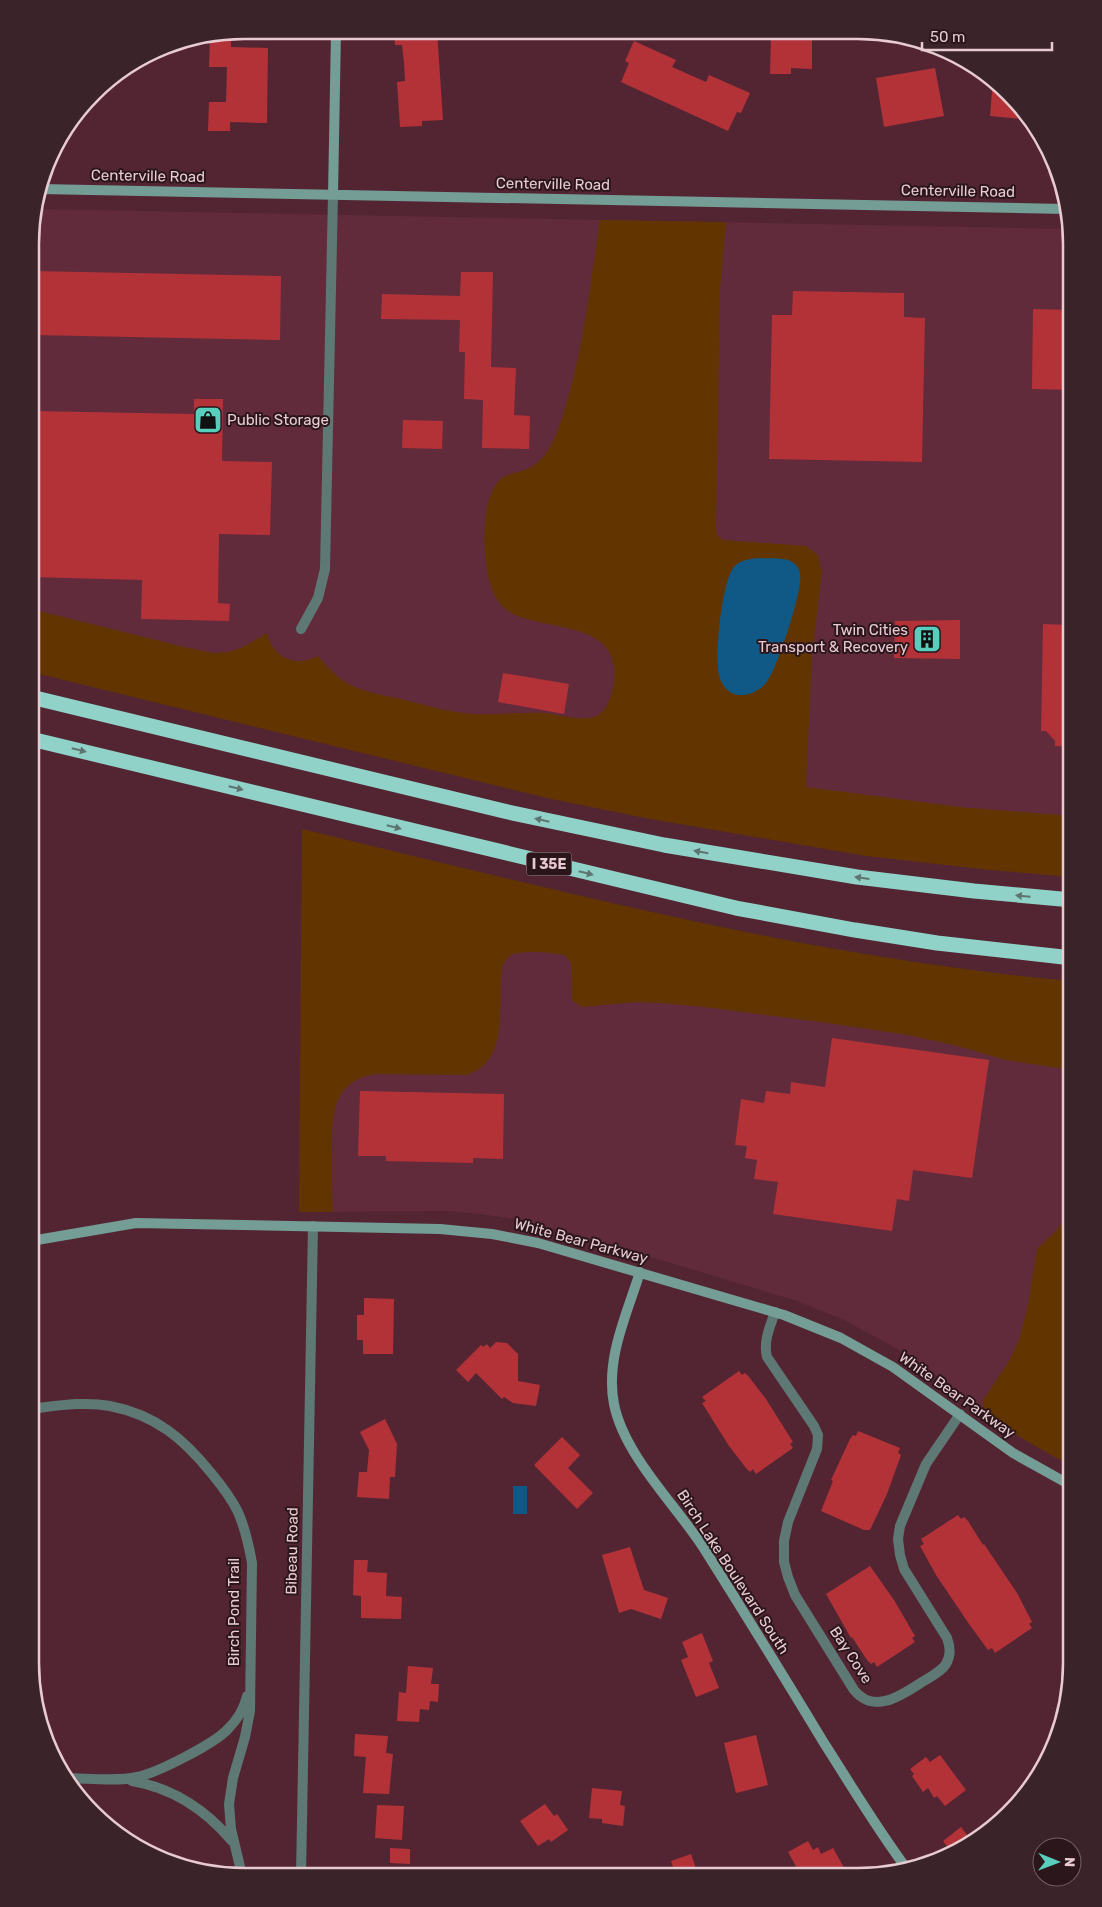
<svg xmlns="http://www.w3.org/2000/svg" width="1102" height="1907" font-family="Rubik,sans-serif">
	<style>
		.built { fill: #612b3b }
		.green { fill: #623500 }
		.water { fill: #105986 }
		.building { fill: #b33238 }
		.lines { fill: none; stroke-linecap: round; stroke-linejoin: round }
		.street { stroke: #5e7873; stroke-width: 10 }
		.secondary { stroke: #739d95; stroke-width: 10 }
		.highway { stroke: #90d2c7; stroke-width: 15 }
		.oneway { fill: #5e7472 }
		.labels { text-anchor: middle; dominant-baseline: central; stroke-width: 4; stroke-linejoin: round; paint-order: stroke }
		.shield { fill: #2b161c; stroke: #af949b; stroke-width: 1 }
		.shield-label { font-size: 14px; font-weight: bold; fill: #e8cad1 }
		.street-label { font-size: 15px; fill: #e8cad1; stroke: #2b161c }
		.poi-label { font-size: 15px; fill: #e8cad1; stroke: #2b161c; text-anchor: start }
		.rim { fill: none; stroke: #e8cad1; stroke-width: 2.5 }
	</style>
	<rect width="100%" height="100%" fill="#532533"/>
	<path class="built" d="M34 209 1070 229 1072 244V844L31 640 32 216Z
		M319 856 1072 1007V1466L1052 1456 1007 1428 936 1375 894 1347 844 1320 794 1300 571 1233 515 1219 480 1214 446 1211 313 1212Z"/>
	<path class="green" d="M600 220 726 222 720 290 716 530 717 535 723 540 806 546 818 555 822 572 812 656 806 787 960 807 1072 816V877L991 870 866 856 645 818 547 798 31 672V609L184 647 214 653 229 652 243 647 267 633C273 658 296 668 318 656 329 669 340 681 357 688 371 693 386 696 401 699 424 705 448 712 473 714 497 715 522 712 546 713 561 715 582 722 596 716 603 713 608 705 610 698 614 689 615 677 614 667 609 620 539 631 508 611 496 603 491 589 488 576 483 551 480 497 501 479 508 473 518 473 527 469 546 462 556 437 562 418 583 354 590 286 600 220Z
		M302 829C557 890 810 958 1072 981V1070L1006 1060 950 1044 902 1034 828 1023 705 1007 660 1003 636 1002 582 1007 574 1002 572 999 571 963 566 956C557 952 520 950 511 955 507 958 504 963 502 968 497 1003 511 1062 466 1075L376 1074C330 1081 332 1119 332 1157 332 1175 332 1193 333 1212H299Z
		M1072 1210V1466C1054 1457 990 1423 983 1406V1400L1009 1361 1019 1340 1028 1305 1037 1249 1057 1230Z"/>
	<path class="water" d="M758 558C769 559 787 556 795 564 800 569 801 576 800 582 799 599 778 666 768 680 763 688 753 695 743 695 730 696 722 687 719 675 714 657 722 580 734 567 740 560 750 559 758 558Z
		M513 1486H527V1514H513Z"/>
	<path class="building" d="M394 31H437L443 120 422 121V126L400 127 397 82 405 81 404 63 402 45H395Z
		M771 33 812 34V69L791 68V74H770Z
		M210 38H231V47L268 48 267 123 230 122V131H208L209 102H226L227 67H209Z
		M634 41 676 60 672 67 706 82 709 75 750 93 741 113 737 112 728 131 621 82 629 63 625 61Z
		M935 68 944 116 884 127 876 78Z
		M993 79 999 83 1032 120 990 116Z
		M32 271 281 276 280 340 32 335Z
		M461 272H493L491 367 516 368 514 415 530 416 529 449 482 448 483 400 464 399 465 352H459L460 320 381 319 382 294 460 296Z
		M793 291 904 293V317L925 318 922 462 769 459 772 315H792Z
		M1033 309 1072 310V390L1032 389Z
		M194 399H223L222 461 272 462 270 535 219 534 218 603 230 604 229 621 141 619 142 580 31 577 32 411 194 414Z
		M403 420 443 421 442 449 402 448Z
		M960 620V659L894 658 895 621Z
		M1043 624 1072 625V747L1055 746V741L1046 731H1041Z
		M503 673 569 684 564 714 498 702Z
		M832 1038 989 1060 972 1178 913 1170 909 1201 897 1199 892 1231 773 1214 778 1182 754 1179 757 1160 745 1158 747 1146 735 1145 741 1099 764 1103 766 1091 790 1094 791 1082 825 1087Z
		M360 1091 504 1094 503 1159 473 1158V1163L386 1161V1156H358Z
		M364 1298 394 1299 393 1354H363V1340H357V1315H364Z
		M496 1342 507 1343 518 1354V1381L540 1385 536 1406 513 1403 504 1397 502 1399 476 1373 468 1382 456 1370 481 1345 483 1347 487 1344 490 1348Z
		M739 1371 742 1375 745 1373 749 1377 766 1399 793 1442 790 1444 793 1448 756 1474 753 1469 750 1472 746 1468 729 1446 702 1403 706 1401 702 1397Z
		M385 1419 397 1444 395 1477H390L389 1499 357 1497 359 1472H367L369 1450 360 1432Z
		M858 1431 900 1448 898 1453 901 1455 887 1494 870 1530H864L821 1511 833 1481 831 1480 850 1439 853 1435 856 1436Z
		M562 1437 580 1455 568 1468 593 1493 577 1509 534 1465Z
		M958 1515 961 1519 964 1517 968 1521 983 1545 984 1544 1017 1593 1032 1622 1029 1624 1032 1628 995 1653 992 1648 988 1650 969 1624 936 1575 920 1546 924 1544 921 1539Z
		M630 1547 644 1590 668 1598 661 1619 631 1609 619 1613 602 1555Z
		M354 1560H368L367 1572 387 1573 386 1596 402 1597 401 1619 361 1618V1596L353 1595Z
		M870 1566 894 1600 915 1636 912 1638 915 1642 877 1667 874 1662 871 1664 867 1660 852 1637 851 1638 826 1594Z
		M702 1633 713 1661 709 1663 719 1688 696 1697 681 1660 688 1657 682 1642Z
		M408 1666 433 1668 431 1684H439L438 1702 430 1701 429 1710 420 1709 419 1722 397 1721 399 1692 406 1693Z
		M355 1734 388 1736 386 1753 393 1754 389 1794 363 1793 366 1757 354 1756Z
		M756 1735 768 1785 736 1793 724 1743Z
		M940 1755 966 1790 945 1806 937 1796 934 1798 928 1788 923 1792 912 1776 914 1774 910 1769 926 1757 930 1762Z
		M592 1788 622 1791 620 1805 625 1806 623 1826 602 1823V1819L589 1818Z
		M545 1804 554 1816 557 1814 568 1830 551 1842 549 1839 538 1846 520 1821Z
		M377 1805 404 1806 402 1840 375 1838Z
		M961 1827 973 1843 952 1853 943 1841Z
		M808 1841 813 1850 818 1847 821 1854 833 1848 846 1871 836 1877H826L823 1871 813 1877H802L788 1852Z
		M390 1848 410 1849V1864L390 1863Z
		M691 1854 699 1877 676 1876 671 1861Z"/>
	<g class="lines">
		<path class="street" d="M301 629 318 598 325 569 333 195
			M775 1312C770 1327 763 1341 767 1357L814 1426 818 1435 817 1449 788 1522 784 1541V1562L788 1577 795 1595 854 1690C874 1715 902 1695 922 1682 930 1677 941 1672 946 1664 951 1656 950 1646 947 1638L904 1569 900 1555 898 1539 900 1526 926 1464 960 1414
			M30 1409C56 1406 84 1401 110 1406 156 1415 184 1439 212 1474 222 1486 231 1498 238 1512 245 1528 249 1546 252 1563L250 1711 245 1737 233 1778 229 1804 231 1829 242 1875
			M64 1778C87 1778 115 1782 137 1777 157 1773 214 1744 228 1729 237 1720 244 1709 247 1696
			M132 1781C173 1788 206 1810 232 1841
			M301 1875 313 1226"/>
		<path class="secondary" d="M40 189 1066 209
			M333 195 336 31
			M31 1241 136 1223 440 1229 492 1234 538 1243 784 1315 841 1338 893 1367 1013 1453 1072 1486
			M640 1272C627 1314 605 1359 614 1404 624 1455 675 1504 703 1547 744 1612 784 1677 824 1743 851 1785 877 1829 907 1869"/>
		<path class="highway" d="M31 697 508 812 664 845 857 877 974 891 1072 900
			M31 739 736 908 855 930 937 943 1072 958"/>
	</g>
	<defs><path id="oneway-solid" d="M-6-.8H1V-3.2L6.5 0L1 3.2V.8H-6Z" transform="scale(1.25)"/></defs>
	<g class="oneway">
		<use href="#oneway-solid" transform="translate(79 750) rotate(14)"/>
		<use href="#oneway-solid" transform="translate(236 788) rotate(14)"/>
		<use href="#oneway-solid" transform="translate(542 820) rotate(-167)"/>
		<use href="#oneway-solid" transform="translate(394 827) rotate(14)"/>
		<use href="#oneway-solid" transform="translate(701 852) rotate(-170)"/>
		<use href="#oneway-solid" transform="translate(586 873) rotate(14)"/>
		<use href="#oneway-solid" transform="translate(862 878) rotate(-172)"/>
		<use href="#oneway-solid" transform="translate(1023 896) rotate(-175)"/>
	</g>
	<defs>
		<symbol id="shop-square" viewBox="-11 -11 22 22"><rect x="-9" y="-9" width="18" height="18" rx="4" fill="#5acebd" stroke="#2b161c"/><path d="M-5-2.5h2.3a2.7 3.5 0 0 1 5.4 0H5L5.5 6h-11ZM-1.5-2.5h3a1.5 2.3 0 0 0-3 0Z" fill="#111"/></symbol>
		<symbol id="building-square" viewBox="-11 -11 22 22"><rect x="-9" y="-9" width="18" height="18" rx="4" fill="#5acebd" stroke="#2b161c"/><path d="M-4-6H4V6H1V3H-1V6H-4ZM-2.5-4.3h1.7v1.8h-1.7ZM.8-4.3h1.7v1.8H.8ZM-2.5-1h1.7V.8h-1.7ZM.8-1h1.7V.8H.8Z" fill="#111"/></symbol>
	</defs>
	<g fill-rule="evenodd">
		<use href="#shop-square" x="192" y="404" width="32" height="32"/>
		<use href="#building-square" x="911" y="623" width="32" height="32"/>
	</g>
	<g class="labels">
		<rect class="shield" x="526.5" y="852.5" width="45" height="23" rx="4"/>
		<g class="shield-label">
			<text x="549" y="864">I 35E</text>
		</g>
		<g class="street-label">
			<text transform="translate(148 176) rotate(1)">Centerville Road</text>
			<text transform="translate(553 184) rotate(1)">Centerville Road</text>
			<text transform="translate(958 191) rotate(1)">Centerville Road</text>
			<text transform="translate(581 1241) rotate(15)">White Bear Parkway</text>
			<text transform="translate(957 1395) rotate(35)">White Bear Parkway</text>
			<text transform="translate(292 1551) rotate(-89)">Bibeau Road</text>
			<text transform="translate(733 1572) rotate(57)">Birch Lake Boulevard South</text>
			<text transform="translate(234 1612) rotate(-90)">Birch Pond Trail</text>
			<text transform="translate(851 1655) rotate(57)">Bay Cove</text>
		</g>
		<g class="poi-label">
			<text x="227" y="420">Public Storage</text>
			<text x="908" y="630" text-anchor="end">Twin Cities<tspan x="908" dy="17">Transport &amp; Recovery</tspan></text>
		</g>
	</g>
	<path d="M0 0H1102V1907H0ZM244 39H858A205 205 0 0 1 1063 244V1663A205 205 0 0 1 858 1868H244A205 205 0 0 1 39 1663V244A205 205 0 0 1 244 39Z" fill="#3a242a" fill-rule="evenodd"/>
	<path class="rim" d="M244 39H858A205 205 0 0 1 1063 244V1663A205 205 0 0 1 858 1868H244A205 205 0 0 1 39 1663V244A205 205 0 0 1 244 39Z"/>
	<g transform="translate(1057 1862) rotate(91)"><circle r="24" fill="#2b161c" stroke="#775e64"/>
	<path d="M0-4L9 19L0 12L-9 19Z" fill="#5acebd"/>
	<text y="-8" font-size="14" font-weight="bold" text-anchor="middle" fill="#e8cad1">N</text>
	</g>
	<path d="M922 42v8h130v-8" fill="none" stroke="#e8cad1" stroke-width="2.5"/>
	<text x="930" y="42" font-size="15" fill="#e8cad1" stroke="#2b161c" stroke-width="4" paint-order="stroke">50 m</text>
</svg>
